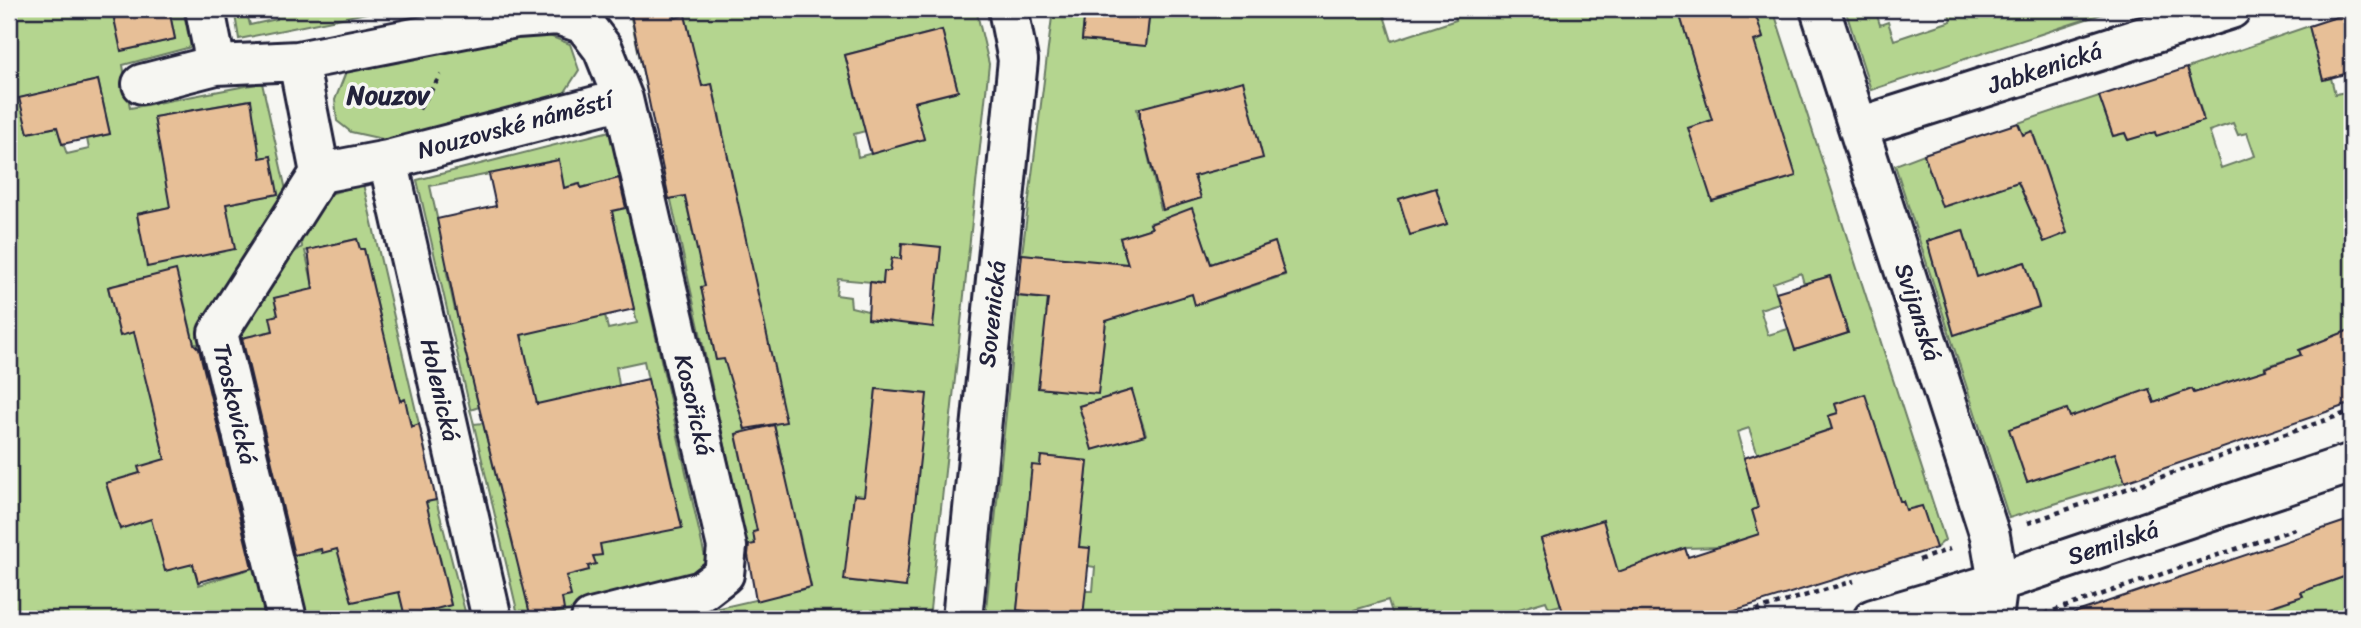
<svg xmlns="http://www.w3.org/2000/svg" width="2361" height="628" font-family="Sriracha,sans-serif">
	<style>
		.green { fill: #b4d58f; stroke: #6b7c65; stroke-width: 2; fill-rule: evenodd }
		.building { fill: #e7bf97; stroke: #22223b; stroke-width: 2 }
		.lines { fill: none; stroke-linecap: round; stroke-linejoin: round }
		.street-casing { stroke: #22223b; stroke-width: 44 }
		.secondary-casing { stroke: #22223b; stroke-width: 44 }
		.path { stroke: #22223b; stroke-width: 4.5; stroke-dasharray: 5 5; stroke-linecap: butt }
		.street { stroke: #f6f6f2; stroke-width: 38 }
		.secondary { stroke: #f6f6f2; stroke-width: 38 }
		.labels { text-anchor: middle; dominant-baseline: central; stroke-width: 7; stroke-linejoin: round; paint-order: stroke }
		.street-label { font-size: 24px; fill: #22223b; stroke: #f6f6f2 }
		.neighbourhood-label { font-size: 26px; font-weight: bold; fill: #22223b; stroke: #f6f6f2 }
	</style>
	<rect width="100%" height="100%" fill="#f6f6f2"/>
	<filter id="ink" filterUnits="userSpaceOnUse"><feTurbulence type="fractalNoise" baseFrequency=".0143" numOctaves="2"/><feDisplacementMap in="SourceGraphic" scale="14" xChannelSelector="R" yChannelSelector="G"/><feConvolveMatrix kernelMatrix="1 2 1 2 8 2 1 2 1" color-interpolation-filters="sRGB"/></filter>
	<g filter="url(#ink)">
		<path class="green" d="M9 9H112L115 24 125 23 130 49 175 39 169 9H183L191 47 123 65 130 108 262 83 288 199 205 333 277 619H9ZM98 80 110 134 87 139 89 149 67 154 57 127 28 133 20 98ZM250 100 255 128 154 117ZM278 194 226 204 227 212 140 233 137 214 170 207 184 197ZM163 274 182 292 194 344H197L220 445 165 459 135 332 120 335 108 287ZM140 473 120 529 106 484ZM239 516 252 568 199 585 191 556Z
			M234 9H246L250 25 277 19 275 9H314L315 11 386 9 239 39Z
			M629 9 642 66 689 31 685 15 675 18 673 9H976L989 64 929 619H672L811 587 797 523 754 532 755 544 747 546ZM942 30 958 91 888 109 856 98 845 55ZM712 84 718 112 649 98ZM719 113 724 142 655 128ZM918 117 924 139 858 157 854 134ZM704 156 695 242 677 161ZM902 243 933 327 851 307 850 297 836 295 838 279 883 283 884 271H890L892 258 901 259ZM753 276 769 351 716 360 701 287ZM876 389 926 394 870 444ZM774 424 784 469 745 477 736 434 745 431 744 426ZM854 495 906 587 845 580Z
			M1053 9H1085L1082 40 1146 46 1150 9H1382L1392 41 1456 20 1453 9H1678L1698 74 1763 38 1755 14 1747 16 1744 9H1773L1945 540 1936 548 1906 510 1902 501 1856 515 1769 489 1749 428 1737 432 1758 508 1752 510 1763 546 1685 548 1705 619H1643L1630 577 1588 589 1607 534 1603 520 1541 539 1561 605 1549 608 1546 601 1519 609 1521 617 1494 619 1492 616 1480 619H1394L1388 600 1354 610 1356 619H985L1018 296 1079 303 1083 260 1022 254ZM1243 82 1194 176 1201 198 1161 210 1137 109ZM1771 99 1796 176 1713 201 1689 128ZM1436 188 1447 224 1410 234 1399 199ZM1193 212 1211 264 1274 242 1285 275 1196 305 1192 294 1135 286 1120 238 1152 228 1150 223ZM1801 273 1804 284 1830 276 1848 333 1795 350 1788 329 1768 335 1760 309 1779 303 1773 283ZM1047 313 1106 319 1100 378ZM1132 390 1085 426 1079 406ZM1865 395 1833 440 1799 443V440L1832 429 1828 416 1838 413 1835 404ZM1140 416 1146 434 1094 449 1089 431ZM1041 456 1088 461 1084 499 1029 492 1032 466 1040 467ZM1024 542 1089 548 1088 566 1095 567 1093 591H1085L1082 617 1017 610Z
			M1845 9H1875L1880 25 1888 22 1894 40 1951 21 1948 9H2117L1871 90Z
			M2309 26 2323 80 2331 78 2335 94 2352 91V146L2349 147 2352 162V348L2347 331 2299 350 2301 355 2265 367 2266 370 2194 393 2192 389 2154 403 2149 389 2104 421 2125 482 2009 518 1895 165 1924 154 1943 207 2018 182 2024 195 2051 186 2033 132 2023 135 2018 123 2099 96 2113 136 2125 133 2128 140 2203 116 2187 68ZM2233 123 2238 135 2247 133 2255 156 2221 168 2209 131ZM1963 230 1979 284 1994 272 2025 262 2039 306 1954 335 1927 241ZM2066 409 2085 463 2027 482 2009 429Z
			M539 32 570 44 579 70 563 95 481 123 387 140 351 132 337 121 335 100 346 72 370 63Z
			M610 131 706 562 696 578 536 619H519L417 180ZM558 160 564 188 579 184 581 188 619 178 441 236 430 186ZM614 221 637 323 608 329 603 306 540 289 455 310 446 269ZM504 322 521 333 527 361 471 374 460 332ZM644 361 654 408 619 385 616 367ZM509 383 500 493 483 423 474 424 470 410 479 407 475 391ZM660 427 682 528 611 437ZM540 508 597 530 602 554 593 556 595 564 588 566 589 570 566 576 570 596 562 598Z
			M363 184 426 454 384 512 436 500 467 619H308L250 389 234 341 289 256 302 247 300 229 320 197ZM357 239 360 249H364L383 329 245 368 238 339 273 331 278 315 275 298 314 290 305 251ZM389 353 399 397 363 359ZM405 400 412 429 340 548 294 555 268 456 311 444 345 415ZM440 558 451 605 405 616 392 561 413 564Z
			M2352 574V619H2239L2302 596 2301 592Z"/>
		<path class="building" d="M112 9H169L175 39 121 51Z
			M630 9H673L675 18 685 15 702 86 712 84 786 422 745 429 724 359 716 360 701 287 705 286 685 196 669 199Z
			M1085 9H1150L1146 46 1082 40Z
			M1678 9H1754L1763 38 1754 41 1796 176 1712 201 1688 128 1712 120Z
			M2352 12V72L2323 80 2309 26Z
			M942 30 958 91 914 102 924 139 871 154 845 55Z
			M2187 68 2204 121 2156 136 2155 132 2128 140 2125 133 2113 136 2099 96Z
			M98 80 110 134 62 144 57 127 28 133 19 98Z
			M1243 81 1263 158 1194 176 1201 198 1163 210 1140 122V108Z
			M251 100 260 158 271 156 278 194 226 204 235 249 147 267 137 214 170 207 154 117Z
			M2018 123 2023 135 2032 131 2067 233 2044 242 2018 182 1942 207 1924 154Z
			M559 160 564 188 580 184 581 188 619 178 626 208 612 211 634 309 521 335 537 404 648 379 682 528 600 544 602 555 593 556 596 564 588 566 589 570 566 576 571 596 562 598 564 610 531 618 460 330 437 219 496 206 489 174Z
			M1436 188 1447 224 1410 235 1399 199Z
			M1192 208 1211 264 1275 242 1285 274 1195 305 1192 294 1106 321 1098 394 1038 388 1048 299 1018 296 1022 254 1128 264 1120 238 1152 228 1150 224Z
			M1963 230 1977 277 2025 262 2039 307 1954 335 1927 241Z
			M357 239 360 249H364L400 401 405 399 411 427 419 424 436 500 426 502 451 605 405 617 399 592 352 602 337 549 322 553 321 549 294 555 242 338 273 331 270 317 278 315 274 298 313 289 308 250Z
			M902 243 941 247 933 327 868 319 870 282 883 284 884 271H890L892 258 901 259Z
			M176 270 194 344 199 349 252 568 198 582 193 564 165 571 151 519 120 529 106 483 140 473 138 467 165 459 134 332 120 336 108 287Z
			M1830 276 1848 333 1795 350 1776 292Z
			M2352 329V403L2125 482 2115 453 2027 482 2009 429 2067 409 2070 417 2149 389 2154 403 2192 389 2194 393 2266 370 2265 368 2301 355 2299 350Z
			M876 389 927 394 906 587 844 580 854 495 864 496Z
			M1132 390 1145 435 1092 450 1079 406Z
			M1865 394 1900 501H1903L1906 510 1922 506 1936 548 1706 619H1565L1541 539 1603 520 1618 572 1685 548 1688 557 1759 534 1752 510 1758 508 1744 458 1832 429 1828 416 1838 413 1835 404Z
			M774 425 811 587 756 601 748 555 749 545 755 544 753 532 757 531 736 434Z
			M1041 456 1088 461 1079 547 1090 548 1083 617 1017 610 1032 465 1040 466Z
			M2352 519V574L2301 592 2303 596 2232 619H2075L2074 613Z"/>
		<g class="lines">
			<defs>
				<path id="street" d="M205 9 216 65 298 61 516 18 558 15 584 24 603 49 623 99 727 547 724 574 702 591 591 619
					M1820 9 1990 536 1998 582 1993 619
					M298 61 320 173
					M142 84 216 65
					M1859 127 2231 9
					M388 160 492 619
					M320 173 388 160 623 99
					M287 619 218 333 320 173
					M962 619 1018 60 1008 9"/>
				<path id="secondary" d="M1873 619 1998 582 2352 463"/>
			</defs>
			<use href="#street" class="street-casing"/>
			<use href="#secondary" class="secondary-casing"/>
			<path class="path" d="M419 109 441 75
				M2028 523 2352 411
				M1919 560 1950 549
				M2035 617 2298 528
				M1727 619 1854 581"/>
			<use href="#street" class="street"/>
			<use href="#secondary" class="secondary"/>
		</g>
	</g>
	<g class="labels">
		<g class="street-label">
			<text transform="translate(2045 68) rotate(-18)">Jabkenická</text>
			<text transform="translate(515 125) rotate(-15)">Nouzovské náměstí</text>
			<text transform="translate(1918 312) rotate(72)">Svijanská</text>
			<text transform="translate(992 314) rotate(-84)">Sovenická</text>
			<text transform="translate(440 390) rotate(77)">Holenická</text>
			<text transform="translate(235 404) rotate(77)">Troskovická</text>
			<text transform="translate(694 405) rotate(77)">Kosořická</text>
			<text transform="translate(2113 543) rotate(-18)">Semilská</text>
		</g>
		<g class="neighbourhood-label">
			<text x="388" y="95">Nouzov</text>
		</g>
	</g>
	<rect width="2361" height="628" fill="none" stroke="#f6f6f2" stroke-width="35"/>
	<rect x="18" y="18" width="2326" height="593" fill="none" stroke="#22223b" stroke-width="2.5" filter="url(#ink)"/>
</svg>
